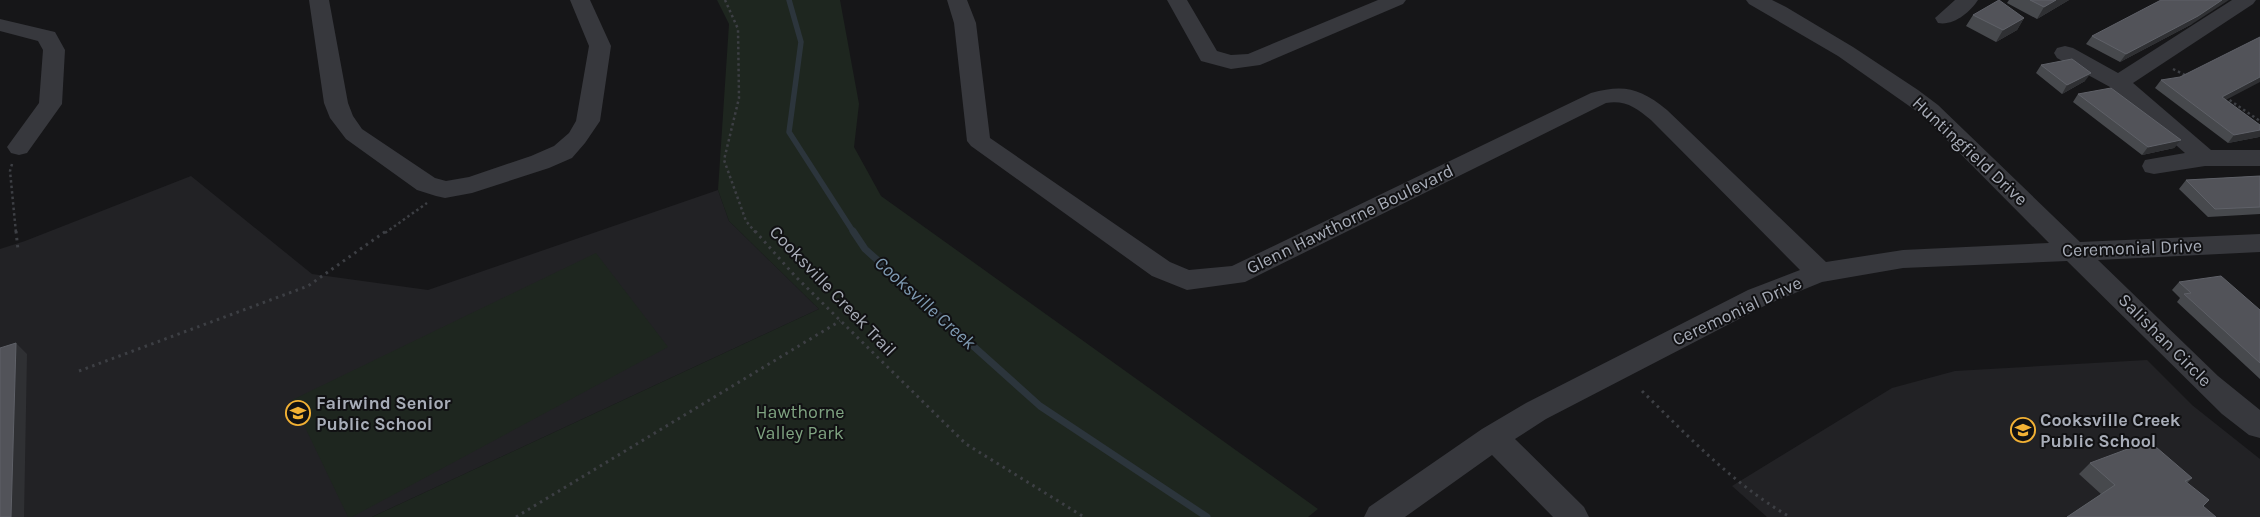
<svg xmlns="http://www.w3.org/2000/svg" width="2260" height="517" font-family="Karla,sans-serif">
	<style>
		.built { fill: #222225 }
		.green { fill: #1e261f }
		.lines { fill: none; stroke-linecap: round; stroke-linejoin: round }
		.stream-far1 { stroke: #2c353c; stroke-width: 5.5 }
		.stream { stroke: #2c353c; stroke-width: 7 }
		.path-far1 { stroke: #3d3f44; stroke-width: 2.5; stroke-dasharray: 2.5 3; stroke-linecap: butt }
		.path { stroke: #3d3f44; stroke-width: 3; stroke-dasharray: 2.5 4.5; stroke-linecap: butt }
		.minor { fill: #37383d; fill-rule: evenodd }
		.wall { fill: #47494d }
		.shaded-wall { fill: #2f3033 }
		.building { fill: #525359; stroke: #5f6168 }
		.labels { text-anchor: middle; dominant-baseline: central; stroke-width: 4; stroke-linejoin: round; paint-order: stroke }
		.street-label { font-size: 18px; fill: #a8adb8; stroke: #111113 }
		.poi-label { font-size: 18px; font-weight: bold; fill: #a8adb8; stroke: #111113; text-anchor: start }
		.park-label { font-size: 18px; fill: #7fa381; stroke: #111113 }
		.water-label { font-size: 19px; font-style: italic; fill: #7f9bb3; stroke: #111113 }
	</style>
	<rect width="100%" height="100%" fill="#161618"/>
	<path class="built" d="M191 176 312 274 428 290 718 190 729 221 819 309 372 517H0V249L25 241Z
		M2147 360 2192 405 2260 459V517H1767L1732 486 1892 388 1955 371Z"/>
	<path class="green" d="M717 0H840L859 104 854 147 881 196 1318 509 1308 517H372L819 309 729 221 718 190 729 24Z
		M596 253 668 347 352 517H348L292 400Z"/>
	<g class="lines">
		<path class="stream-far1" d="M789 0 801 42 789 132 854 233"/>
		<path class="stream" d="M853 231 865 249 1040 406 1207 517"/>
		<path class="path-far1" d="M725 0 738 29 739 98 724 160 746 221 756 233
			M2173 69 2187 76
			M2225 97 2260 121
			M12 164 10 171 16 233
			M385 233 427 203"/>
		<path class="path" d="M16 231 18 250
			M755 231 795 276 966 444 1084 517
			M79 371 308 286 386 231
			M1642 391C1689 437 1733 484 1790 517
			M516 517 840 321"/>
		<path class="minor" d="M309 0H329L348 103 353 116 362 129 435 178 446 181 469 177 531 156 554 146 569 133 576 121 589 46 570 0H590L611 46 600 121 585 143 572 158 549 168 472 193 445 198 436 196 417 190 346 139 330 118 324 103Z
			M947 0H967L976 23 990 138 1170 262 1189 270 1232 266 1591 93C1624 84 1640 88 1667 110L1826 262 1903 250 2049 243 1922 115 1838 56 1749 4 1746 0H1772L1786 7 1853 47 1918 90 1938 105 2080 242 2260 234V252L2098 260 2218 376 2260 410V438L2249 435 2222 414 2067 261 1903 268 1822 282 1768 304 1546 419 1515 439 1584 507 1589 517H1553L1492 455 1405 517H1364L1369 507 1482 429 1526 403 1748 290 1800 270 1651 120C1636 108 1626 100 1606 103L1245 282 1187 290 1152 276 971 146 967 141 954 23Z
			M1167 0H1187L1217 51 1231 55 1248 54 1378 0H1406L1403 4 1260 65 1231 69 1201 61Z
			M1955 0H1978C1970 12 1954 26 1938 23L1935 18Z
			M2232 0H2256L2253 4 2133 83 2211 150H2260V166H2205L2154 174 2145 172 2142 166 2145 160 2185 153 2110 87 2057 58 2054 53 2057 48 2065 46 2073 48 2118 73Z
			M0 19 55 32 65 50 62 104 27 153 19 155 11 153 7 147 39 103 43 50 38 41 0 31Z"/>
	</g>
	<path class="wall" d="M2009 0H2069L2037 19 2007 3Z
		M1973 15 2024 18 2017 30 1996 42 1966 26Z
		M2192 24 2120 62 2086 44 2092 36Z
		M2041 65 2085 81 2062 94 2036 73Z
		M2161 80 2226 100 2260 125V136L2259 137 2228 143 2155 88Z
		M2078 94 2181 140 2174 148 2142 155 2073 102Z
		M2260 176V214L2208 217 2179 189 2186 180Z
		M2179 282 2260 310V379L2177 302 2180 298 2172 290Z
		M2090 463 2192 478 2187 483 2101 494 2079 474Z"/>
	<path class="shaded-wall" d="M2056 0H2069L2037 19 2044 7Z
		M2222 0H2229L2192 24 2120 62 2126 54Z
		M2024 18 2017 30 1996 42 2003 30Z
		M2091 73 2085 81 2062 94 2067 85Z
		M2260 77V82L2216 105 2222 97Z
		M2260 130V136L2259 137 2228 143 2234 135Z
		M2181 140 2174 148 2142 155 2148 147Z
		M16 343 27 354 24 517H11Z"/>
	<path class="building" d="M1999 0 2024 18 2003 30 1973 15Z
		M2030 0H2056L2044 7Z
		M2161 0H2222L2198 16 2126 54 2092 36Z
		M2260 37V77L2222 97 2260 125V130L2234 135 2161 80 2180 77Z
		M2072 59 2091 73 2067 85 2041 65Z
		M2111 88 2181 140 2148 147 2078 94Z
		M2260 176V207L2215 209 2186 180Z
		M2221 276 2260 310V363L2184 294 2191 293 2179 282Z
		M16 343 11 517H0V348Z
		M2149 441 2192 478 2185 481 2209 500 2203 506 2216 517H2067L2115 485 2090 463Z"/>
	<defs>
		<symbol id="school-ring" viewBox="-11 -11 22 22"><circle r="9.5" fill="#111113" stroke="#f2b134" stroke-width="1.5"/><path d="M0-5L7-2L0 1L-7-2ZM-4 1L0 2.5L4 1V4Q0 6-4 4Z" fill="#f2b134"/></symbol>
	</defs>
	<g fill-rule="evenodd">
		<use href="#school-ring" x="284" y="399" width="28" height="28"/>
		<use href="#school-ring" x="2009" y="416" width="28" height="28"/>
	</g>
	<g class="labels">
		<g class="street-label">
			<text transform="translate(1970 151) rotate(43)">Huntingfield Drive</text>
			<text transform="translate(1350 219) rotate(-26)">Glenn Hawthorne Boulevard</text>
			<text transform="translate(2132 248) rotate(-2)">Ceremonial Drive</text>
			<text transform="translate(833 291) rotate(46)">Cooksville Creek Trail</text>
			<text transform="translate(1737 311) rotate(-25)">Ceremonial Drive</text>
			<text transform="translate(2165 340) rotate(45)">Salishan Circle</text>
		</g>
		<g class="poi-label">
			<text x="316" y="403">Fairwind Senior<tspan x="316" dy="21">Public School</tspan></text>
			<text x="2040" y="420">Cooksville Creek<tspan x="2040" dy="21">Public School</tspan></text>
		</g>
		<g class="park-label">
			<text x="800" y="412">Hawthorne<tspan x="800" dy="21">Valley Park</tspan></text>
		</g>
		<g class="water-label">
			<text transform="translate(925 303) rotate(42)">Cooksville Creek</text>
		</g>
	</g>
</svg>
